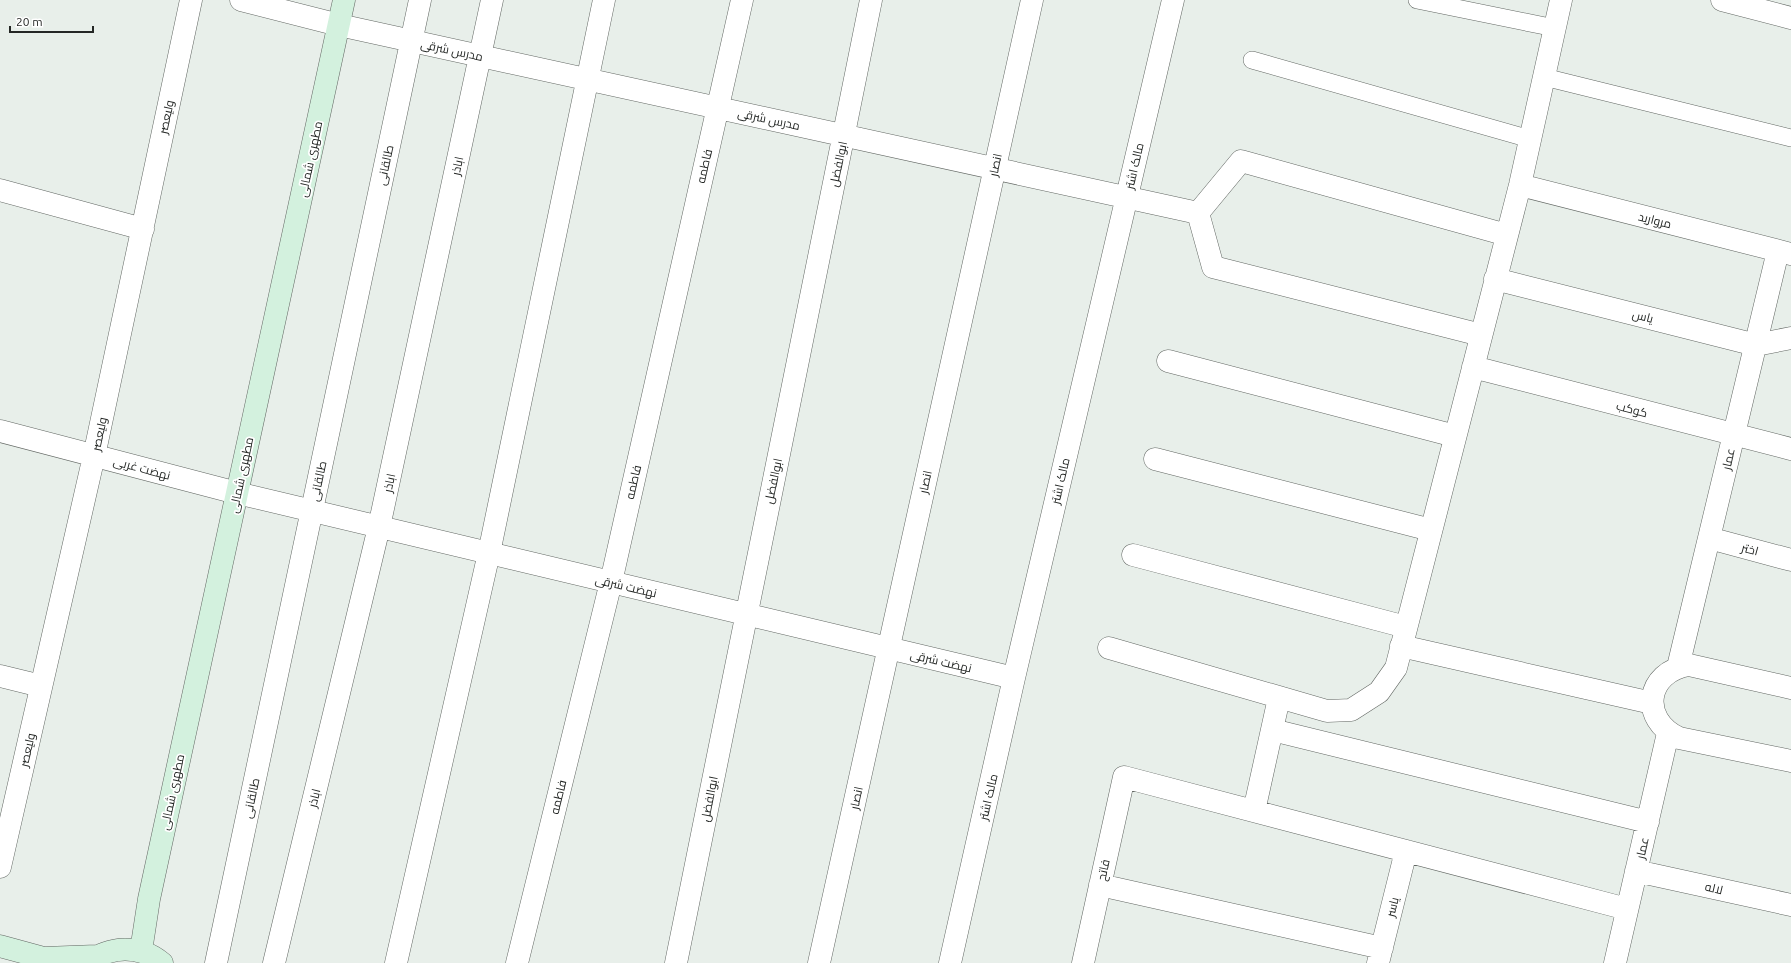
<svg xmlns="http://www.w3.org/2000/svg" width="1791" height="963" font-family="Ubuntu,Cairo,sans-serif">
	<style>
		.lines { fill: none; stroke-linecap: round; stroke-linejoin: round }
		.lane-casing { stroke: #626763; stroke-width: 18 }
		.street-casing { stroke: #626763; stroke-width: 23 }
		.secondary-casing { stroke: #626763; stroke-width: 23 }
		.lane { stroke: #fff; stroke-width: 17 }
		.street { stroke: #fff; stroke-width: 22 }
		.secondary { stroke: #d3f1de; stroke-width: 22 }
		.labels { text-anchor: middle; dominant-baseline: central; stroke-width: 3.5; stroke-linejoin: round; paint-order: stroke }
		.street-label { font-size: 12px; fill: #242725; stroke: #fff }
	</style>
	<rect width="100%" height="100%" fill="#e8efea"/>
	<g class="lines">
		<defs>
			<path id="lane" d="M1417 0 1555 28
				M1252 60 1530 139
				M1544 77 1791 138"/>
			<path id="street" d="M241 0 339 25 1198 213
				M1722 0 1791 18
				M1520 185 1791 254
				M0 190 143 229
				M1495 279 1756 345 1791 338
				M1481 335 1213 267 1198 213 1241 161 1507 235
				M1168 361 1455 436
				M1473 367 1791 449
				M0 431 237 493 1014 678
				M1155 459 1431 530
				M1709 538 1791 560
				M1133 555 1406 627
				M1401 646 1652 703
				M1109 648 1327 711 1351 710 1379 692 1396 668 1520 185 1561 0
				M1678 667 1778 251
				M0 676 41 686
				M1791 688 1689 665C1646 672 1639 719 1679 738L1791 761
				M1272 730 1648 822
				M1254 811 1279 698
				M0 867 94 456 191 0
				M1636 871 1791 905
				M1100 885 1382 948
				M216 963 420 0
				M274 963 379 527 492 0
				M396 963 489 553 604 0
				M517 963 611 582 742 0
				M676 963 871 0
				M819 963 1032 0
				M950 963 1014 678 1173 0
				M1083 963 1124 777 1627 909
				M1378 963 1406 851
				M1615 963 1668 733"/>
			<path id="secondary" d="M0 946 44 958 97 956
				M141 951 149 899 344 0
				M87 963C110 946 139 944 162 963"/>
		</defs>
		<use href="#lane" class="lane-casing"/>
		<use href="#street" class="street-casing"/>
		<use href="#secondary" class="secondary-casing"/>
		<use href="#lane" class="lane"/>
		<use href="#street" class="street"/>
		<use href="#secondary" class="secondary"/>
	</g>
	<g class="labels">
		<g class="street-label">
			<text transform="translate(452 50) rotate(12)">مدرس شرقی</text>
			<text transform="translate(166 117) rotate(-78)">ولیعصر</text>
			<text transform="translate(769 119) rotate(12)">مدرس شرقی</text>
			<text transform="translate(310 159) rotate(-78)">مطهری شمالی</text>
			<text transform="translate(838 164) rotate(-78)">ابوالفضل</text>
			<text transform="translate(385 165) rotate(-78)">طالقانی</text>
			<text transform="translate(995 165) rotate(-78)">انصار</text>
			<text transform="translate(457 166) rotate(-78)">اباذر</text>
			<text transform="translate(704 166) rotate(-77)">فاطمه</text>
			<text transform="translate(1134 166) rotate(-77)">مالک اشتر</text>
			<text transform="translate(1655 220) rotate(14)">مروارید</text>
			<text transform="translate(1643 316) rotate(14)">یاس</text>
			<text transform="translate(1632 409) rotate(15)">کوکب</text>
			<text transform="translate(99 434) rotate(-78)">ولیعصر</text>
			<text transform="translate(1728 459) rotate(-77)">عمار</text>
			<text transform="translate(142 468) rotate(15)">نهضت غربی</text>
			<text transform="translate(241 475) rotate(-78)">مطهری شمالی</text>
			<text transform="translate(318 481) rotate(-78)">طالقانی</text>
			<text transform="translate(773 481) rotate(-78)">ابوالفضل</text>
			<text transform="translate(1060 481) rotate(-77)">مالک اشتر</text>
			<text transform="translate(633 482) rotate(-77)">فاطمه</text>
			<text transform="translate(925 482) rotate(-78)">انصار</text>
			<text transform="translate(389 483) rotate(-78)">اباذر</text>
			<text transform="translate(1750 549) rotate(15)">اختر</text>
			<text transform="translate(626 586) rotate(13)">نهضت شرقی</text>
			<text transform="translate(941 661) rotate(13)">نهضت شرقی</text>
			<text transform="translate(27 750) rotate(-77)">ولیعصر</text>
			<text transform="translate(172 792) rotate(-78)">مطهری شمالی</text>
			<text transform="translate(558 797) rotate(-76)">فاطمه</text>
			<text transform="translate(988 797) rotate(-77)">مالک اشتر</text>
			<text transform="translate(251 798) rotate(-78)">طالقانی</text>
			<text transform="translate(314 798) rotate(-76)">اباذر</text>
			<text transform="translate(856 798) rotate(-78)">انصار</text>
			<text transform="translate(709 799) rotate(-79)">ابوالفضل</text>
			<text transform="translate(1642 848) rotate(-77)">عمار</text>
			<text transform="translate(1103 870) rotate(-78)">فاتح</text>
			<text transform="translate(1714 888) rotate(13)">لاله</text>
			<text transform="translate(1392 907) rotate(-76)">یاسر</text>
		</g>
	</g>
	<path d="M10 26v6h83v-6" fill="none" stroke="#242725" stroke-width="2"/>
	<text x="16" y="26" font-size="12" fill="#242725" stroke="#ffffff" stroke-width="3" paint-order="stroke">20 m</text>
</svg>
